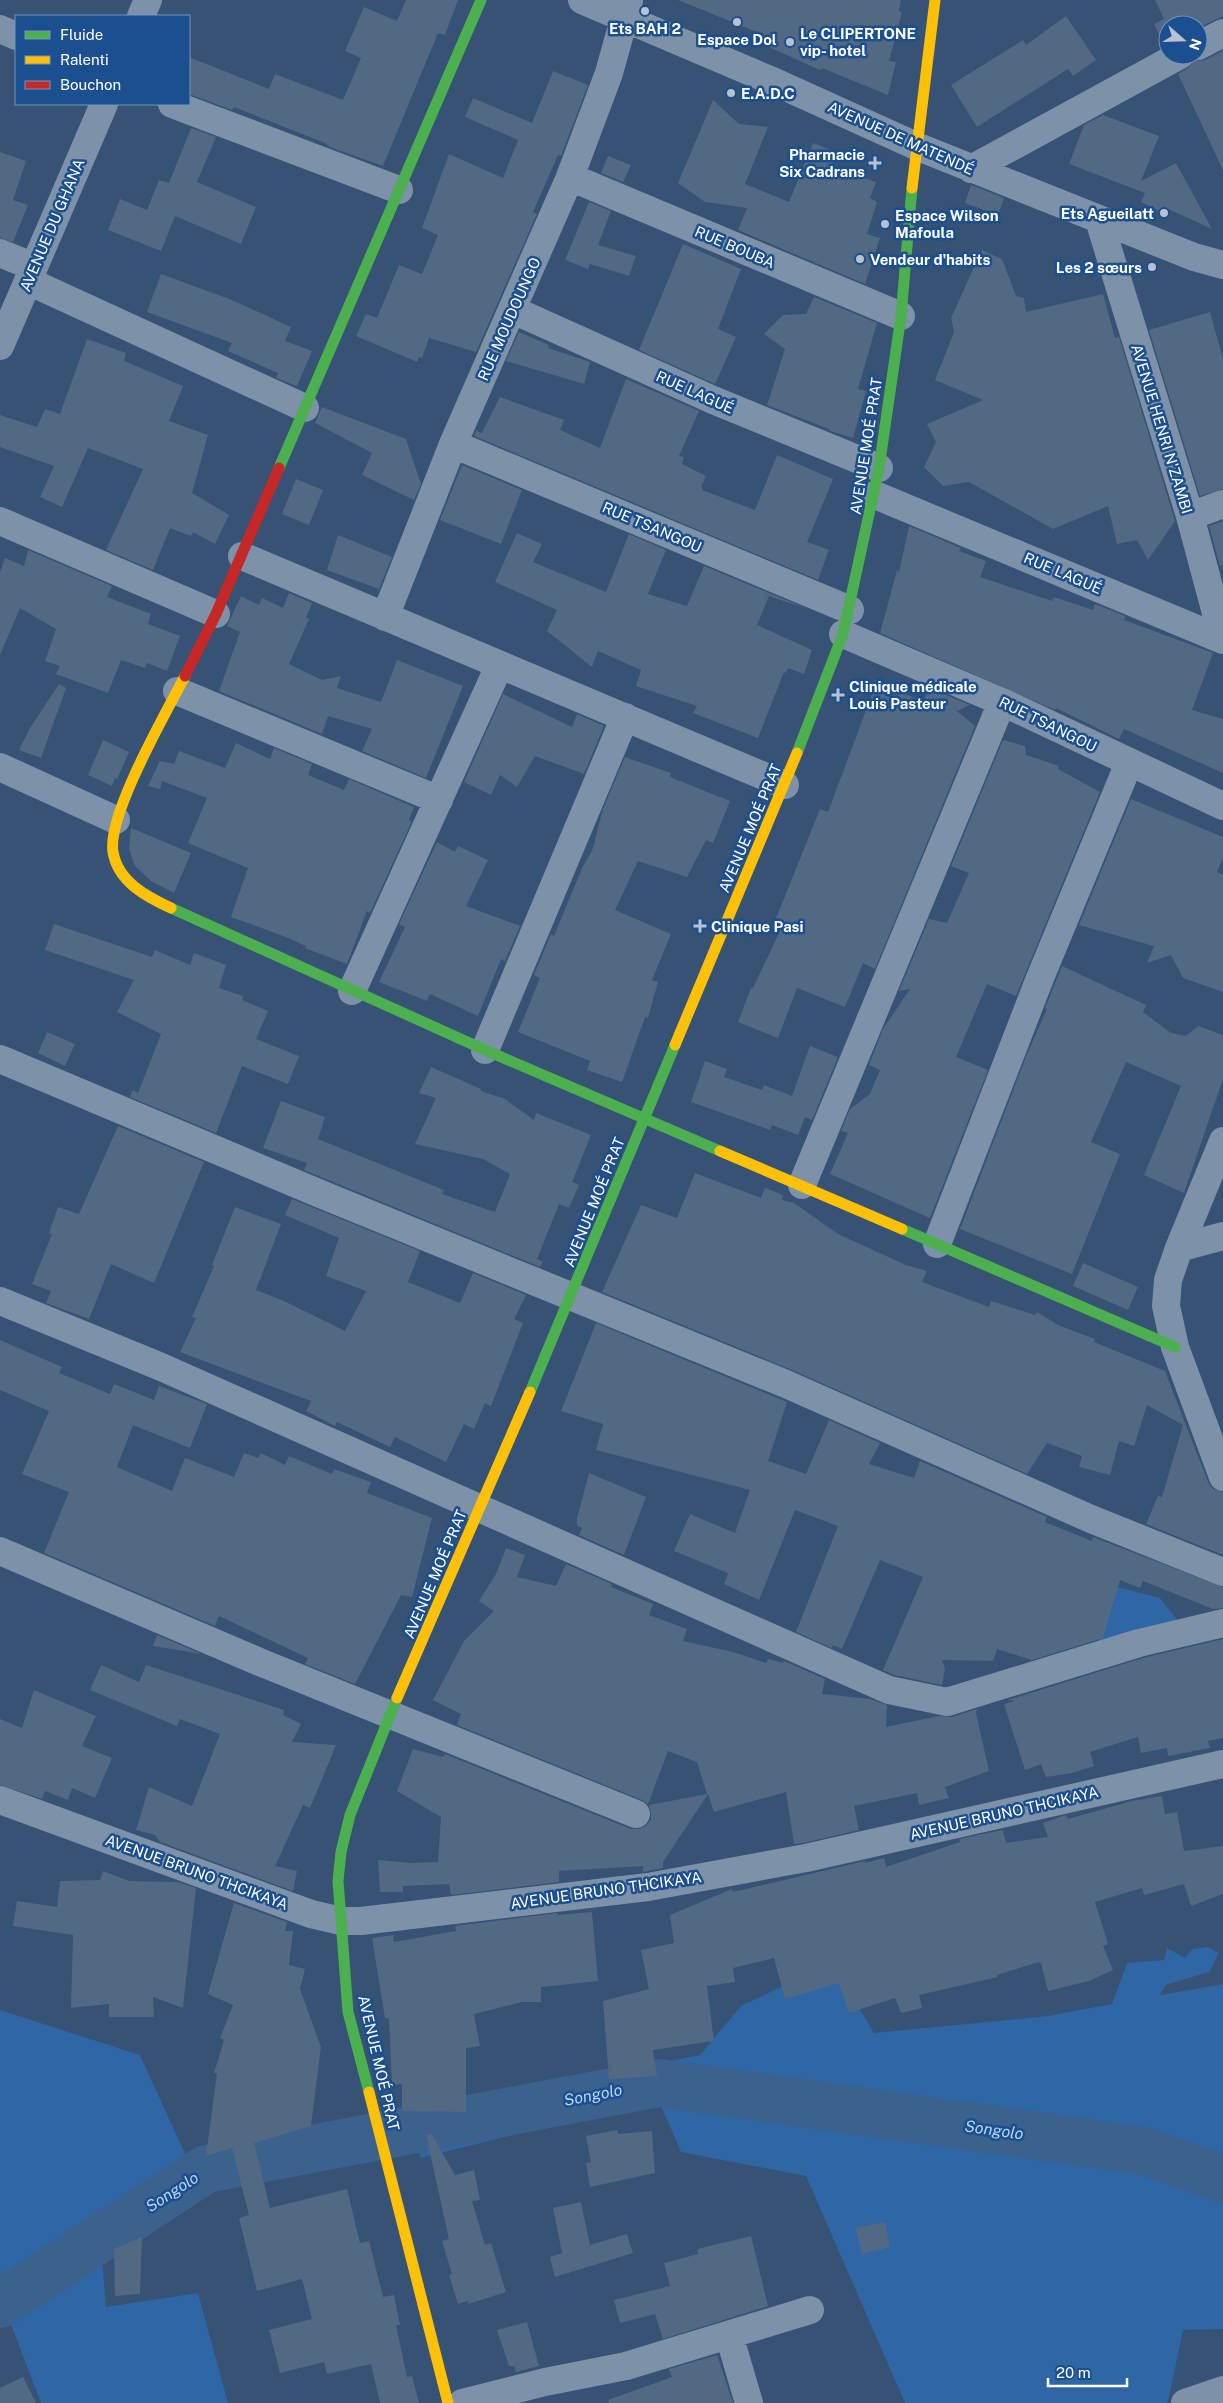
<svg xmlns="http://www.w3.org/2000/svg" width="1223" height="2403" font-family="'Public Sans',sans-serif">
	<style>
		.green { fill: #2f66a5 }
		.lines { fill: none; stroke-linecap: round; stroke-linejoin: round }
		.river { stroke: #3b618d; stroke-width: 48 }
		.building { fill: #526984 }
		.street { stroke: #7d92a8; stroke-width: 28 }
		.fast { stroke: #4caf50; stroke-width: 11 }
		.slow { stroke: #ffc107; stroke-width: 11 }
		.jam { stroke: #c62828; stroke-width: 11 }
		.poi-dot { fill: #b9c2ce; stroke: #1b4f8f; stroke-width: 2 }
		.labels { text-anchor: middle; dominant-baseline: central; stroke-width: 5; stroke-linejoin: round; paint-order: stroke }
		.poi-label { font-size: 15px; font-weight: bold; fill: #fff; stroke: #1b4f8f; text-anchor: start }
		.street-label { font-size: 15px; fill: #fff; stroke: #1b4f8f }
		.water-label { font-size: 16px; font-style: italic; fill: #b5d3f5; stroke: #1b4f8f }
	</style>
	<rect width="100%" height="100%" fill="#365274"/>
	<path class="green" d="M1110 1585 1160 1598 1183 1627 1098 1644Z
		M1208 1947 1219 1953 1209 1972 1166 1985 1160 1995 1223 1984V2329L1183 2330 1168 2402 1165 2403H905L806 2176 681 2152 658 2099 420 2158 417 2112 700 2055 741 2006 832 1963 874 2033 1048 2016 1112 2004 1127 1963 1164 1960 1167 1948 1185 1958 1192 1949Z
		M0 2010 140 2055 187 2158 99 2219 106 2307 198 2293 228 2403H41L10 2322 0 2327Z"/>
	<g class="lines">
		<path class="river" d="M0 2304 206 2169 659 2083 1145 2151 1223 2179"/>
	</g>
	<path class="building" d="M406 0H458L445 35 438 33 383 166 330 147 325 143 234 107 232 110 189 94V57L269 89 275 74 343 100 361 58 345 51 364 7 397 21Z
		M678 0H901L899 11 902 12 889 61 896 62 888 95 822 68 820 70 760 43 764 35Z
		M1155 0H1223V16L1198 28V25H1168V44L1164 46 1154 24 1164 19Z
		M1066 16 1096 60 1073 76 1068 69 977 127 951 85 1023 40 1026 45Z
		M1223 51V170L1178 74 1188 68 1194 61 1205 60Z
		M553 71 588 85 561 156 558 155 533 212 537 214 476 352 429 338 422 358 419 357 417 362 356 336 366 314 377 318 399 265 422 274 438 235 422 228 449 154 503 178 518 140 465 117 473 98 532 123Z
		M713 100 739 124 768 127 745 184 789 202 813 143 839 153 831 167 876 182 870 198 877 202 867 234 880 238 865 284 738 230 747 208 705 202 678 183Z
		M1103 115 1159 136 1141 181 1176 163 1212 229 1166 208 1164 213 1141 202 1145 193 1069 164 1084 125Z
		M191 128 216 137 197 182 256 207 241 244 175 216 161 251 108 230 120 199 147 210 159 180 169 183Z
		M0 152 26 161 13 200 28 205 13 242 0 238Z
		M608 156 631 165 623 182 601 173Z
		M971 185 1004 198 998 215 965 203Z
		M589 202 611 211 598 245 636 256 629 276 590 264 588 269 565 260Z
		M683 244 741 269 718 329 736 337 715 384 639 350Z
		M982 250 1002 259 1016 296 1024 298 1026 312 1103 294 1115 338 1119 337 1175 521 1148 560 1137 540 1117 544 1108 506 1053 529 969 482 943 486 924 467 936 442 927 424 983 400 935 380 954 332 951 318Z
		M161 274 232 300 291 327 285 341 312 351 297 386 276 378 278 373 228 351 232 343 147 312Z
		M814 297 877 323 858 389 866 391 853 438 830 431 829 429 767 405 785 349 764 334 783 315 806 314Z
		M1210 312 1223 359V489L1200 496 1149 330Z
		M519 332 549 345 548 348 590 362 584 384 506 361Z
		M87 339 126 353 124 361 183 386 169 421 208 435 192 493 229 515 215 544 193 532 191 536 170 528 153 570 106 550 143 469 88 448 62 507 40 497 54 466 0 447V415L37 427 45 409 60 414Z
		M626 379 699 411 679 456 684 457 682 464 706 476 701 487 703 488 702 490 755 510 777 455 833 479 807 542 829 550 818 580 474 436 476 431 482 433 500 397 564 420 560 430 600 448Z
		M322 407 406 439 421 484 414 500 362 475 372 453 315 423Z
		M462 465 522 490 501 544 440 520Z
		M296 479 323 490 309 525 282 514Z
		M1223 521V565L1220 566 1209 526Z
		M909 526 961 548 959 551 986 561 980 577 1052 601 1054 597 1093 610 1095 604 1125 616 1124 620 1213 653 1192 710 1223 719V773L1124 729 1119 739 1056 708 1055 710 880 633 897 570 899 572Z
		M517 533 542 544 533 562 606 592 629 534 666 550 648 594 687 606 704 566 805 608 769 596 757 625 812 650 804 674 788 668 786 673 784 672 758 738 693 713 697 706 636 686 641 670 598 651 592 667 547 631 557 610 495 582Z
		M338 535 392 557 379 589 327 570Z
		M28 550 112 586 107 597 151 614 148 624 180 636 167 671 147 663 145 668 121 660 108 693 56 674 60 666 45 661 56 629 20 608 0 655V572L5 558 24 566Z
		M289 593 312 603 306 618 309 619 289 664 322 680 341 676 337 688 381 702 397 660 463 686 426 778 362 751 372 729 328 716 322 734 219 691 240 632 227 626 241 596 259 605 262 598 283 608Z
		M877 681 923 702 929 688 970 705 957 711 975 726 875 969 863 963 845 1007 797 988 778 1038 738 1022 751 988H753L780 931H771L820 809 828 812Z
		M59 684 66 688 41 758 19 750 30 728Z
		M503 694 572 727 577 714 604 726 584 774 535 756 517 787 500 775 491 795 464 782Z
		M103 740 129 752 117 779 115 778 112 786 88 775Z
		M1003 740 1025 746 1026 755 1059 766 1058 769 1100 792 1016 996 987 984 956 1057 988 1070 930 1218 830 1174 848 1133 841 1131 850 1109 870 1094 880 1070 869 1065 883 1029 910 989 899 991 929 919 947 923 969 873 951 866Z
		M236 743 270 759 274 748 312 764 308 775 344 790 349 779 414 807 409 820 412 821 370 913 367 911 347 964 305 948 306 946 286 937 231 917 248 868 188 843 207 798 162 781 160 789 148 786 160 761 174 764 179 751 225 768Z
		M625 757 671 773 670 777 730 801 713 843 706 840 687 877 638 861 615 910 671 934 652 980 658 982 648 1018 645 1017 622 1082 587 1070 590 1061 518 1032 540 978 534 975 551 934 554 936 583 866 592 851 603 809Z
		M1131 799 1223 837V857L1217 872 1223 875V992L1183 978 1171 955 1147 963 1154 946 1079 925Z
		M131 828 191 853 174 893 151 881 135 866 129 850Z
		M437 842 455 852 458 846 488 860 466 906 520 926 505 961 501 959 478 1016 430 994 427 1001 379 982 405 927 399 924Z
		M54 924 152 957 155 950 190 965 194 953 226 965 219 988 243 996 242 1000 268 1011 256 1039 299 1056 288 1084 242 1066 216 1133 130 1097 133 1090 138 1093 161 1034 117 1012 134 980 45 950Z
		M1062 966 1146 1005 1143 1012 1171 1033 1186 1036 1198 1026 1223 1035V1079L1184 1193 1144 1175 1181 1086 1126 1062 1091 1142 1120 1154 1072 1274 960 1229 1027 1054 1047 1009 1045 1008Z
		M47 1032 75 1044 65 1066 38 1053Z
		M810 1046 838 1057 812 1120 805 1117 798 1135 772 1125 770 1130 691 1102 705 1061 727 1069 724 1077 762 1090 764 1085 792 1096Z
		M431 1067 481 1089V1091L505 1099 534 1120 536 1113 591 1135 572 1182 579 1185 569 1208 559 1204 537 1259 543 1262 540 1267 304 1170 307 1163 263 1148 281 1101 325 1117 318 1139 444 1190 442 1194 495 1212 510 1174 483 1159 415 1144 436 1098 419 1093Z
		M118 1126 204 1162 154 1283 111 1264 89 1319 46 1303 51 1291 32 1284 52 1234 49 1233 58 1207 79 1214Z
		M695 1173 761 1198 765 1188 783 1195 782 1200 794 1203 838 1234 906 1265 927 1271 922 1282 989 1307 991 1301 1035 1315 1037 1312 1058 1325 1095 1339 1094 1342 1165 1371 1208 1482 1213 1489 1223 1492V1555L1146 1524 1158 1496 1162 1497 1183 1425 1147 1405 1134 1446 1119 1441 1110 1475 1079 1467 1082 1456 1047 1443 1027 1474 792 1370 602 1292 641 1205 677 1218Z
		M292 1199 420 1251 408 1282 460 1303 473 1273 526 1295 514 1319 523 1323 491 1406 485 1403 474 1429 464 1424 446 1462 395 1437 390 1447 337 1422 335 1426 306 1411 311 1401 180 1352 196 1318 192 1317 214 1266 212 1265 235 1207 281 1224 256 1290 284 1301 345 1331 366 1291 326 1276 339 1238 285 1215Z
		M1083 1263 1138 1287 1128 1310 1073 1286Z
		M596 1323 787 1402 768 1461 806 1474 829 1420 880 1443 869 1464 914 1478 920 1461 1047 1517 1045 1522 1092 1541 1093 1537 1223 1587V1608L1213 1609 1143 1581 1140 1588 1120 1580 1103 1638 1032 1660 997 1649 993 1661 942 1660 945 1669 942 1685 894 1675 883 1670 923 1577 880 1560 842 1649 833 1645 832 1648 796 1632 838 1526 795 1510 759 1600 724 1584 728 1573 674 1551 690 1514 735 1533 750 1490 596 1450 603 1424 561 1411Z
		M0 1340 62 1367 59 1373 110 1394 114 1384 154 1400 159 1386 207 1404 190 1448 133 1425 117 1467 172 1491 185 1458 234 1477 244 1453 258 1458 261 1453 285 1465 289 1456 332 1474 334 1469 371 1482 367 1493 432 1518 412 1597 401 1595 355 1684 305 1664 308 1658 219 1616 215 1626 44 1553 69 1492 22 1474 49 1411 0 1390Z
		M589 1473 646 1497 624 1555 579 1535 582 1528 577 1526V1518Z
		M506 1548 525 1555 517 1577 556 1586 566 1564 612 1584 611 1587 653 1604 649 1615 687 1629 683 1641 733 1652 766 1663 768 1659 783 1663 784 1661 825 1679 822 1694 870 1699 887 1705 886 1727 939 1716 952 1717 977 1709 976 1713 989 1771 945 1787 949 1798 919 1805 917 1793 854 1806 859 1830 803 1843 794 1844 786 1792 714 1812 708 1794 663 1862V1868L643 1872V1866L559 1871V1882L451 1895 449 1884 403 1886V1892H380L378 1860 411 1863 438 1862 441 1817 397 1791 413 1749 443 1757 445 1754 631 1829H639L646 1826 651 1819V1812L649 1805 707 1794 697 1762 668 1751 648 1804 642 1800 457 1725 461 1714 433 1700 464 1641 494 1611 479 1601 496 1574Z
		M157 1635 202 1654 153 1646Z
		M1223 1639V1738L1208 1741 1210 1748 1168 1756 1167 1748 1141 1753 1138 1737 1090 1752 1094 1766 1072 1773 1046 1777 1041 1764 1025 1770 1004 1704 1015 1701 1008 1700 1143 1658Z
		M101 1665 139 1682 146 1665 284 1710 283 1715 301 1724 292 1742 336 1745 310 1808 303 1805 275 1866 297 1871 293 1891 160 1842 155 1835 136 1830 149 1787 192 1806 220 1734 180 1719 177 1726 90 1690Z
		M34 1690 96 1716 82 1746 112 1758 95 1798 72 1788 68 1800 45 1791 42 1799 0 1785V1719L22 1728Z
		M1162 1796 1165 1814 1177 1812 1184 1851 1223 1846V1894L1191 1906 1184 1884 1144 1895 1142 1888 1095 1902 1108 1944 1103 1946 1113 1970 1089 1981 1048 1991 1041 1963 1039 1962 997 1975 998 1977 919 1995 922 2008 901 2013 895 1998 849 2013 839 1983 785 1999 774 1958 733 1968 735 1982 707 1986 714 2041 653 2050 657 2076 609 2079 603 2001 649 1989 641 1950 674 1943 670 1915 732 1889 733 1892 865 1861V1863L884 1858 886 1867 960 1842 959 1839 1003 1830 1006 1843 1048 1837 1043 1823 1066 1815 1068 1819 1132 1801Z
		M103 1871 129 1881 177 1882 196 1888 183 2008 153 1997 154 2017H109V2004L71 2008 73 1935 13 1926 17 1901 57 1907 60 1881 100 1880Z
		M234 1903 287 1922 285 1931H293L289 1965 305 1969 300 1989 321 2047 311 2126 254 2143 270 2208 347 2189 360 2243 369 2241 383 2297 394 2295 400 2325H396L407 2377 412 2376 419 2403H380L371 2364 327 2374 324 2362 280 2373 269 2330 312 2319 302 2279 257 2291 239 2218 249 2215 232 2148 206 2156 217 2073H214L224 2040 220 2038 233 2005 208 1994Z
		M592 1912 598 1981 541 1987V2002H522L474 2014 480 2046 466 2048V2112L402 2111V2084L392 2085 389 2018H385L372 1938 393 1935 394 1942 456 1931 455 1926 558 1913V1915Z
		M617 2130 618 2134 652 2131 655 2173 590 2187 586 2163 591 2162 586 2136Z
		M431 2133 455 2175 474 2170 480 2200 472 2201 485 2245 491 2243 506 2292 468 2304V2301L458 2304 449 2275 452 2274 442 2241 449 2239 426 2135Z
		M581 2202 590 2245 627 2234 633 2253 555 2277 550 2257 562 2253 553 2208Z
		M885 2222 890 2247 862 2254 855 2228Z
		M751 2236 768 2306 663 2339 655 2314 620 2323 614 2300 670 2286 664 2263 698 2254 697 2249Z
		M142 2237 140 2294 115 2296 114 2249Z
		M527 2322 539 2366 516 2372 514 2366H509L497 2330Z
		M717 2355 733 2403H609L608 2400 672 2377 669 2369Z
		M23 2377 36 2403H0V2388Z"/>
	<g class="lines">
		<path class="street" d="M582 0 777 83 916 146 1194 257 1223 265
			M141 16 148 0
			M0 29 16 36
			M1198 46 1223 33
			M172 104 399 190
			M971 169 1180 55
			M570 177 901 316
			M1099 220 1190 516 1223 639
			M0 253 34 267
			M28 281 305 408
			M513 310 713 400 879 468
			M0 346 104 104
			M453 444 850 610
			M875 495 1223 640
			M1190 516 1223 504
			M0 521 216 614
			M242 556 785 785
			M385 617 453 444 570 177 609 73 629 1
			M843 634 1002 702 1223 806
			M177 691 439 800
			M0 767 116 820
			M352 991 499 666
			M485 1050 625 717
			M0 1059 323 1195 786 1384 1091 1519 1223 1572
			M1223 1141 1179 1248 1168 1280 1166 1306 1175 1347 1223 1477
			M802 1185 1002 702
			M937 1244 1040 978 1129 763
			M1179 1248 1223 1236
			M0 1301 159 1366 889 1690 947 1702 1139 1643 1223 1623
			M0 1551 262 1663 636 1814
			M0 1800 311 1914 341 1921H361L648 1887 806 1858 1223 1764
			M729 2335 749 2403
			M462 2403 545 2382 626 2366 810 2310
			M1185 2403 1223 2390"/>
		<path class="fast" d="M279 468 481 0
			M797 753 843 634 879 468 901 316 912 188
			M171 908 485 1050 720 1151
			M902 1229 1175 1347
			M530 1392 675 1045
			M369 2092 348 2012 338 1881 341 1852 350 1815 397 1698"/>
		<path class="slow" d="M912 188 935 0
			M171 908C147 897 118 882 113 852 107 815 166 713 185 676
			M675 1045 797 753
			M720 1151 902 1229
			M397 1698 530 1392
			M369 2092 448 2403"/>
		<path class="jam" d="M185 676 216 614 279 468"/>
	</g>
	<g class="poi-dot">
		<circle cx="645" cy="11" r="5"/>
		<circle cx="737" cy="22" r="5"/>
		<circle cx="790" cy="42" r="5"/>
		<circle cx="731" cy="93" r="5"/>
		<path d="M872.5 155.5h5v5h5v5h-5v5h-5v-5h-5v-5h5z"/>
		<circle cx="1164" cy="213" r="5"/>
		<circle cx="885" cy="224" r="5"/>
		<circle cx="860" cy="259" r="5"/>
		<circle cx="1152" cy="267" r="5"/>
		<path d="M835.5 687.5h5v5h5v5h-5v5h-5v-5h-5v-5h5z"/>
		<path d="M697.5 918.5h5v5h5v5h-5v5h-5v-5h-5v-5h5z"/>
	</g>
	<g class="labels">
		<g class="poi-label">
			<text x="645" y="28" text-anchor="middle">Ets BAH 2</text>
			<text x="800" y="33">Le CLIPERTONE<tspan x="800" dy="17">vip- hotel</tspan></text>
			<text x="737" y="39" text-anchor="middle">Espace Dol</text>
			<text x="741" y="93">E.A.D.C</text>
			<text x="865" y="154" text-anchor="end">Pharmacie<tspan x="865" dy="17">Six Cadrans</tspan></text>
			<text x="1154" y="213" text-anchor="end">Ets Agueilatt</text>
			<text x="895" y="215">Espace Wilson<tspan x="895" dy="17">Mafoula</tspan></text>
			<text x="870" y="259">Vendeur d'habits</text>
			<text x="1142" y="267" text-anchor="end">Les 2 sœurs</text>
			<text x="849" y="686">Clinique médicale<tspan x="849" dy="17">Louis Pasteur</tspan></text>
			<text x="711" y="926">Clinique Pasi</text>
		</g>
		<g class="street-label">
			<text transform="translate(901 138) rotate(24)">AVENUE DE MATENDÉ</text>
			<text transform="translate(52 225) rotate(-67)">AVENUE DU GHANA</text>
			<text transform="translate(735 247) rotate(23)">RUE BOUBA</text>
			<text transform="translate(509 319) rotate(-66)">RUE MOUDOUNGO</text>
			<text transform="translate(695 392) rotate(24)">RUE LAGUÉ</text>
			<text transform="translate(1162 429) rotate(73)">AVENUE HENRI N'ZAMBI</text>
			<text transform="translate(866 446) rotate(-81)">AVENUE MOÉ PRAT</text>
			<text transform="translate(652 527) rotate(23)">RUE TSANGOU</text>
			<text transform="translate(1063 573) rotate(23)">RUE LAGUÉ</text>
			<text transform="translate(1048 724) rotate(26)">RUE TSANGOU</text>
			<text transform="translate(750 828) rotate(-67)">AVENUE MOÉ PRAT</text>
			<text transform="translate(594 1202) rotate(-68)">AVENUE MOÉ PRAT</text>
			<text transform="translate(435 1574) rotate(-67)">AVENUE MOÉ PRAT</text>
			<text transform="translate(1004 1813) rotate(-13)">AVENUE BRUNO THCIKAYA</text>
			<text transform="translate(197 1872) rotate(20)">AVENUE BRUNO THCIKAYA</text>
			<text transform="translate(606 1890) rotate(-8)">AVENUE BRUNO THCIKAYA</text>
			<text transform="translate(379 2063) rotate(77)">AVENUE MOÉ PRAT</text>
		</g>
		<g class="water-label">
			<text transform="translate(593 2095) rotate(-11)">Songolo</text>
			<text transform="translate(994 2130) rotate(8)">Songolo</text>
			<text transform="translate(172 2192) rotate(-33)">Songolo</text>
		</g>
	</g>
	<rect x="15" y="15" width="175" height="90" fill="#1b4f8f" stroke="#7695bc"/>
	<rect x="25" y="31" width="25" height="8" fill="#4caf50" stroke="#7695bc"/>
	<text x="60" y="40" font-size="15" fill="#ffffff">Fluide</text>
	<rect x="25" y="56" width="25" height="8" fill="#ffc107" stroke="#7695bc"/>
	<text x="60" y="65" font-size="15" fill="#ffffff">Ralenti</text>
	<rect x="25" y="81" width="25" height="8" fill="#c62828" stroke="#7695bc"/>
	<text x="60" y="90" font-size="15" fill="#ffffff">Bouchon</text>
	<g transform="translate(1183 40) rotate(110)"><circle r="24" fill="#1b4f8f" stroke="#7695bc"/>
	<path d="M0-4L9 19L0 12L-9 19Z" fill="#b9c2ce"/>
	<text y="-8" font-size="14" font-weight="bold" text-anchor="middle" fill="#ffffff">N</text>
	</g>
	<path d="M1048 2378v8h79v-8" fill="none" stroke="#ffffff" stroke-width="2.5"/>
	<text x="1056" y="2378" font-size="15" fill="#ffffff" stroke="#1b4f8f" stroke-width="4" paint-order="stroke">20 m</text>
</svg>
